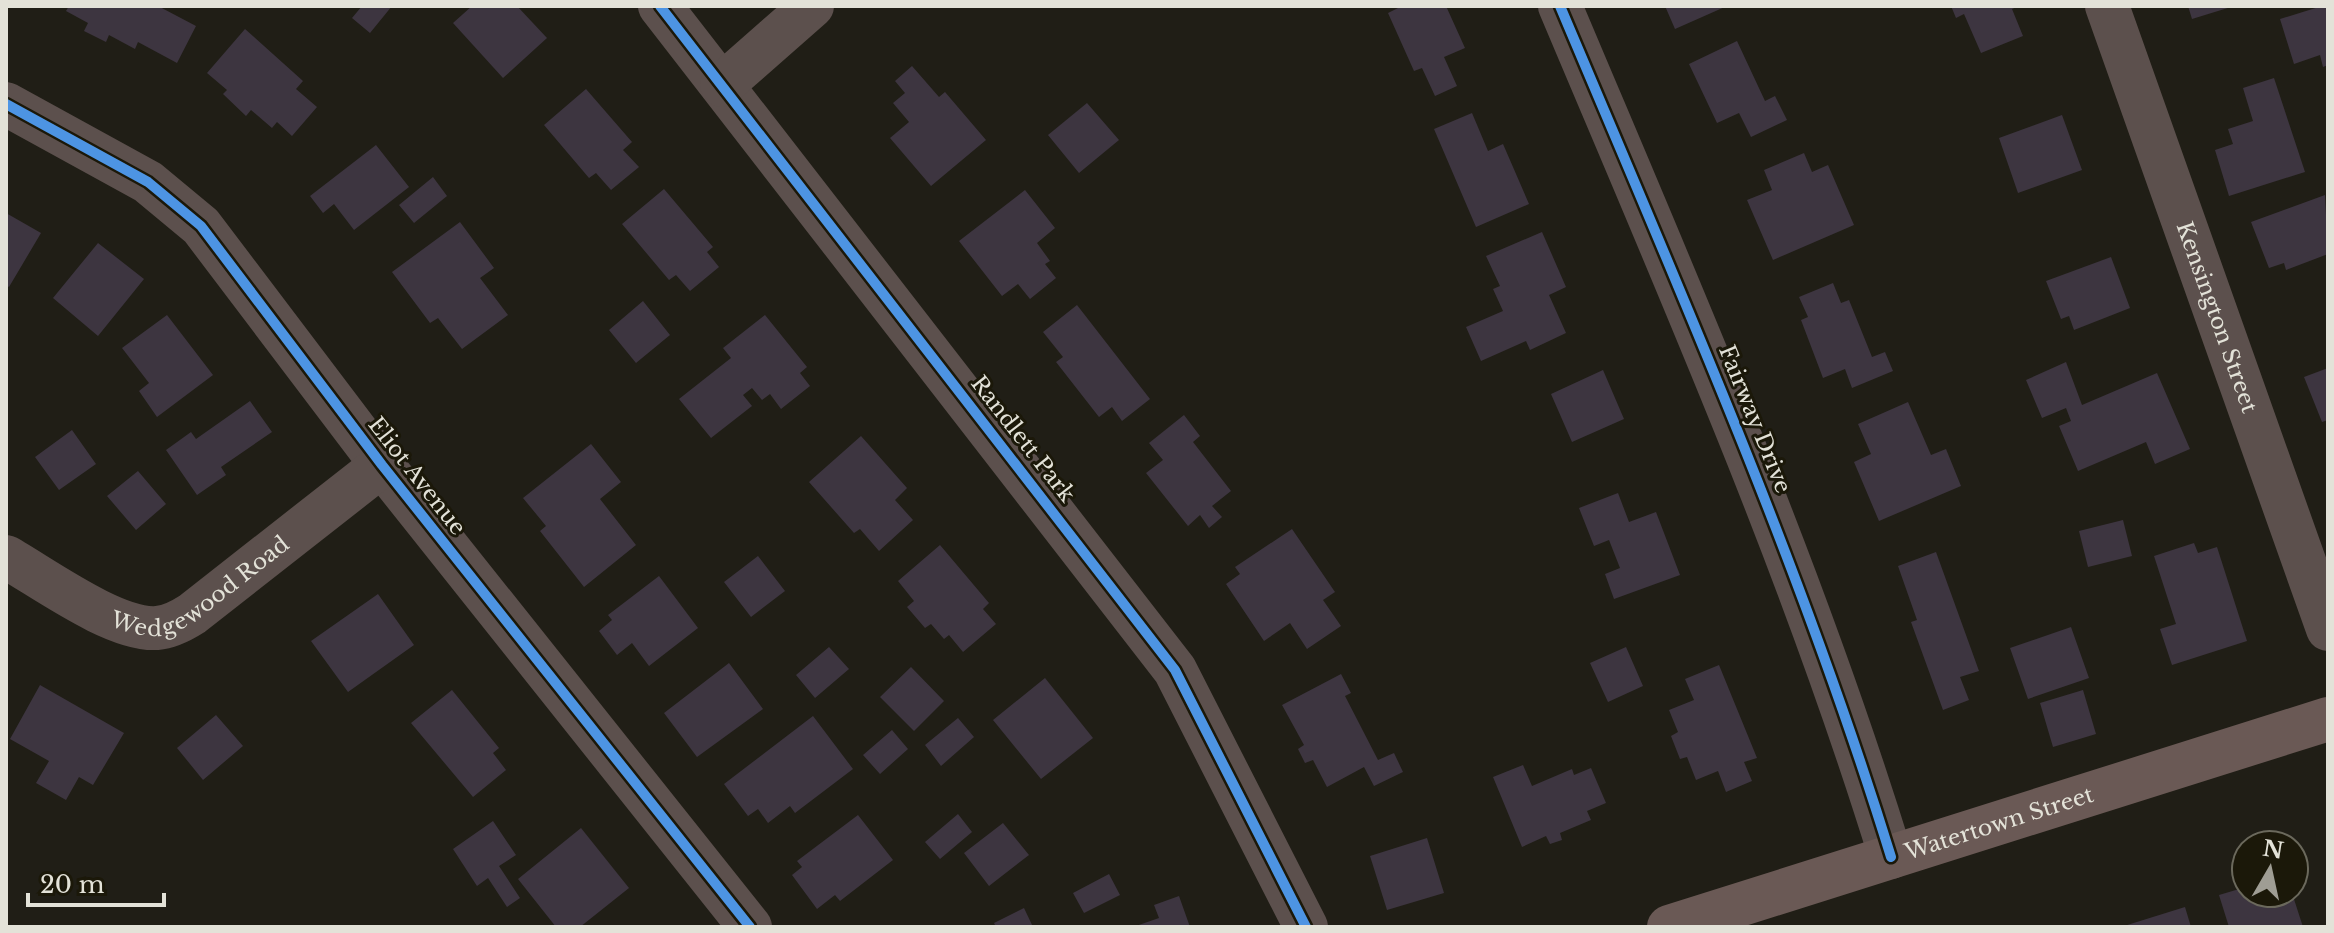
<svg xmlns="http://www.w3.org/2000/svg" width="2334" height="933" font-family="'Libre Baskerville',serif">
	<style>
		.building { fill: #3d3540 }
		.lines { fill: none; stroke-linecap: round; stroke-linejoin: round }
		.minor { stroke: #5c504d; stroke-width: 44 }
		.major { stroke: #6a5955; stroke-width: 44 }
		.cycleway-casing { stroke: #1b1809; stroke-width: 15 }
		.cycleway { stroke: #4d94e3; stroke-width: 10 }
		.labels { text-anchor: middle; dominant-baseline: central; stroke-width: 6; stroke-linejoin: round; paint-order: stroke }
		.street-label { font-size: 22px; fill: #e3e2d8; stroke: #1b1809 }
	</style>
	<rect width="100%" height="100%" fill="#201e16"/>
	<path class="building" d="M69 6H158L196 26 177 63 138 42 135 49 109 35 106 42 84 31 88 23 66 11Z
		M362 6H392L370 33 352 18Z
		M472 6H517L547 38 503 78 453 23Z
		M1402 6H1446L1465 48 1444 57 1457 86 1435 96 1422 68 1414 71 1388 13Z
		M1665 6H1727L1675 29Z
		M1951 6H2019L2012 9 2023 36 1981 53 1964 14 1956 18Z
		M2188 6H2231V7L2192 19Z
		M2322 6 2328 9V65L2323 67 2320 55 2294 64 2280 19Z
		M245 29 303 81 296 89 317 107 292 136 277 122 272 128 251 110 246 116 223 94 227 90 207 73Z
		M1737 41 1765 101 1775 96 1787 120 1751 137 1739 113 1717 123 1689 64Z
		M912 66 939 97 945 92 986 140 931 186 890 138 909 122 893 103 905 93 895 81Z
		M2274 78 2305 172 2229 196 2215 150 2233 144 2228 129 2253 121 2243 88Z
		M586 89 632 142 623 150 639 167 611 190 596 173 589 178 544 125Z
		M1087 103 1119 140 1079 173 1048 135Z
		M1472 113 1488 151 1503 144 1529 204 1476 227 1434 129Z
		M2062 115 2082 170 2018 193 1999 138Z
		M376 145 409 187 354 230 334 204 323 213 310 196Z
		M1804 153 1812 172 1828 165 1854 225 1773 260 1747 200 1772 190 1764 170Z
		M433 177 447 196 414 223 399 205Z
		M664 189 713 247 707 252 719 267 690 291 676 275 669 280 622 224Z
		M1025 190 1055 228 1037 243 1050 261 1045 264 1056 278 1030 299 1018 284 1002 296 959 241Z
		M2325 195 2328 254 2286 270 2284 263 2269 268 2251 222Z
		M6 213 41 233 9 287 6 285Z
		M460 222 494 268 480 278 508 315 462 349 438 318 430 323 392 272Z
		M1542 232 1566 287 1549 295 1566 333 1530 350 1526 341 1481 361 1466 327 1503 311 1493 289 1500 286 1486 256Z
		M98 243 144 279 98 336 53 298Z
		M2111 257 2130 308 2074 330 2069 316 2061 319 2046 281Z
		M1833 283 1841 303 1849 300 1872 357 1885 352 1893 371 1852 388 1845 369 1823 378 1801 320 1808 317 1799 297Z
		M643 301 670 335 636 363 609 330Z
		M1077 305 1150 399 1122 421 1112 407 1099 417 1056 362 1063 357 1043 332Z
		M167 315 213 375 157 417 139 391 149 383 122 348Z
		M765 315 807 367 800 373 810 386 781 409 770 394 762 400 752 388 743 395 752 406 711 438 679 399 731 358 723 348Z
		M2066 362 2082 405 2157 373 2190 449 2155 464 2146 442 2078 471 2059 426 2071 421 2066 408 2042 418 2026 380Z
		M2328 368V420L2322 422 2304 377Z
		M1603 370 1624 419 1572 442 1551 394Z
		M250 401 272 432 221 467 226 475 197 495 166 450 191 432 196 439Z
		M1908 402 1931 455 1946 449 1961 486 1879 521 1854 462 1871 454 1858 424Z
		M1184 415 1200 436 1193 442 1231 491 1212 506 1222 517 1209 528 1200 515 1188 526 1146 473 1163 460 1149 443Z
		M72 430 96 464 59 490 35 457Z
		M861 436 907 488 895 500 913 520 879 551 860 529 854 533 809 482Z
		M591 444 621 482 600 499 636 545 584 587 540 531 546 526 523 498Z
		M138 471 166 504 136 530 107 496Z
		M1618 493 1629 522 1656 512 1680 575 1614 599 1605 574 1620 568 1609 540 1594 546 1579 508Z
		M2123 520 2132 556 2088 567 2079 531Z
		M1292 529 1335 592 1323 600 1341 626 1307 649 1290 623 1264 641 1226 584 1240 574 1235 567Z
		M2194 543 2198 553 2217 547 2247 641 2172 665 2160 629 2176 624 2154 556Z
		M940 545 989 603 983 609 996 624 963 652 949 635 944 639 931 624 925 628 907 607 914 601 898 581Z
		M1936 552 1979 671 1960 677 1969 700 1943 710 1911 622 1917 620 1898 566Z
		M758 556 785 591 751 617 724 582Z
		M659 576 698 628 649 666 632 643 617 655 599 631 612 620 608 615Z
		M378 594 414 645 348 692 311 641Z
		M2071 627 2089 678 2028 699 2010 648Z
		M829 647 849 669 815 698 796 675Z
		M1626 647 1643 686 1608 702 1590 663Z
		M729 663 763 709 697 757 664 713Z
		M1719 665 1757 758 1744 762 1752 781 1726 792 1718 771 1696 780 1687 757 1680 759 1671 736 1678 732 1669 710 1694 700 1685 679Z
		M911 667 944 701 914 731 880 697Z
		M1341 674 1351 693 1345 696 1378 760 1394 753 1403 772 1374 786 1364 767 1327 787 1313 760 1305 763 1298 749 1304 745 1282 705Z
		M1045 678 1093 738 1041 779 993 720Z
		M40 685 124 733 93 785 79 777 66 800 36 783 49 761 10 739Z
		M452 690 499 748 493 753 506 770 473 797 411 723Z
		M2083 690 2096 734 2053 747 2040 703Z
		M216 715 243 746 203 780 177 748Z
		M813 716 853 769 795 813 790 806 768 823 758 809 748 816 724 784Z
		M958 718 974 737 941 766 925 745Z
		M892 730 908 749 880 774 863 755Z
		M1523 765 1532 786 1572 769 1574 775 1591 768 1606 803 1587 811 1591 820 1560 833 1562 840 1550 844 1546 836 1522 847 1493 777Z
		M958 814 972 832 940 859 925 842Z
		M858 815 893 860 840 901 835 895 817 909 792 875 802 867 797 861Z
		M493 821 516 855 499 866 520 898 507 907 488 878 477 886 453 849Z
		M1003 823 1029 855 989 886 964 853Z
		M581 828 629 888 580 927H556L518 879Z
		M1427 838 1444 893 1387 910 1370 856Z
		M1109 874 1120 895 1084 913 1073 893Z
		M2246 887V893H2292L2303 927H2229L2219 895Z
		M1179 896 1190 927H1133L1159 918 1154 905Z
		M2185 907 2191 927H2124V926Z
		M1024 908 1033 927H996L994 923Z"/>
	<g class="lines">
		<g class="minor">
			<path d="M660 6 1175 670 1306 927"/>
			<path d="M1560 6C1678 286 1801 565 1891 857"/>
			<path id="s1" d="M2107 6 2328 629"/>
			<path d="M722 85 812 6"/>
			<path d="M6 104 148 182 201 226 382 465 750 927"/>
			<path id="s2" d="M6 557C43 578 115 631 157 628 170 627 181 621 192 614L382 465"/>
		</g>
		<path class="major" id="s3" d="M1669 927 2328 719"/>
		<defs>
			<path id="cycleway" d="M660 6 1175 670 1306 927
				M1560 6C1678 286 1801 565 1891 857
				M6 104 148 182 201 226 382 465 750 927"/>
		</defs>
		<use href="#cycleway" class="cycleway-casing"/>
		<use href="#cycleway" class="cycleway"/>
	</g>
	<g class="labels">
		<g class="street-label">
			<text stroke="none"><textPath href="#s1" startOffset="330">Kensington Street</textPath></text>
			<text transform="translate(1755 419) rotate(68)">Fairway Drive</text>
			<text transform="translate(1023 439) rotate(52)">Randlett Park</text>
			<text transform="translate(417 476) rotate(52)">Eliot Avenue</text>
			<text stroke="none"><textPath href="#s2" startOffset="224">Wedgewood Road</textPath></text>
			<text stroke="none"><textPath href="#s3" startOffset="346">Watertown Street</textPath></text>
		</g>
	</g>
	<rect width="2334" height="933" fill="none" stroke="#e3e2d8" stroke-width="16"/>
	<g transform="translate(2270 869) rotate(9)"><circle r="38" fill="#1b1809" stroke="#6b695c" stroke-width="2"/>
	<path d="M0-6L14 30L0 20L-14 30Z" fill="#9f9d94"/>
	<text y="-12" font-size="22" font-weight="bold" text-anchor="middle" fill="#e3e2d8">N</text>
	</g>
	<path d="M28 893v12h136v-12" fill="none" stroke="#e3e2d8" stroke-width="4"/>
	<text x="40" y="893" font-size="24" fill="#e3e2d8" stroke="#1b1809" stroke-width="6" paint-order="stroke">20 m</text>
</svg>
